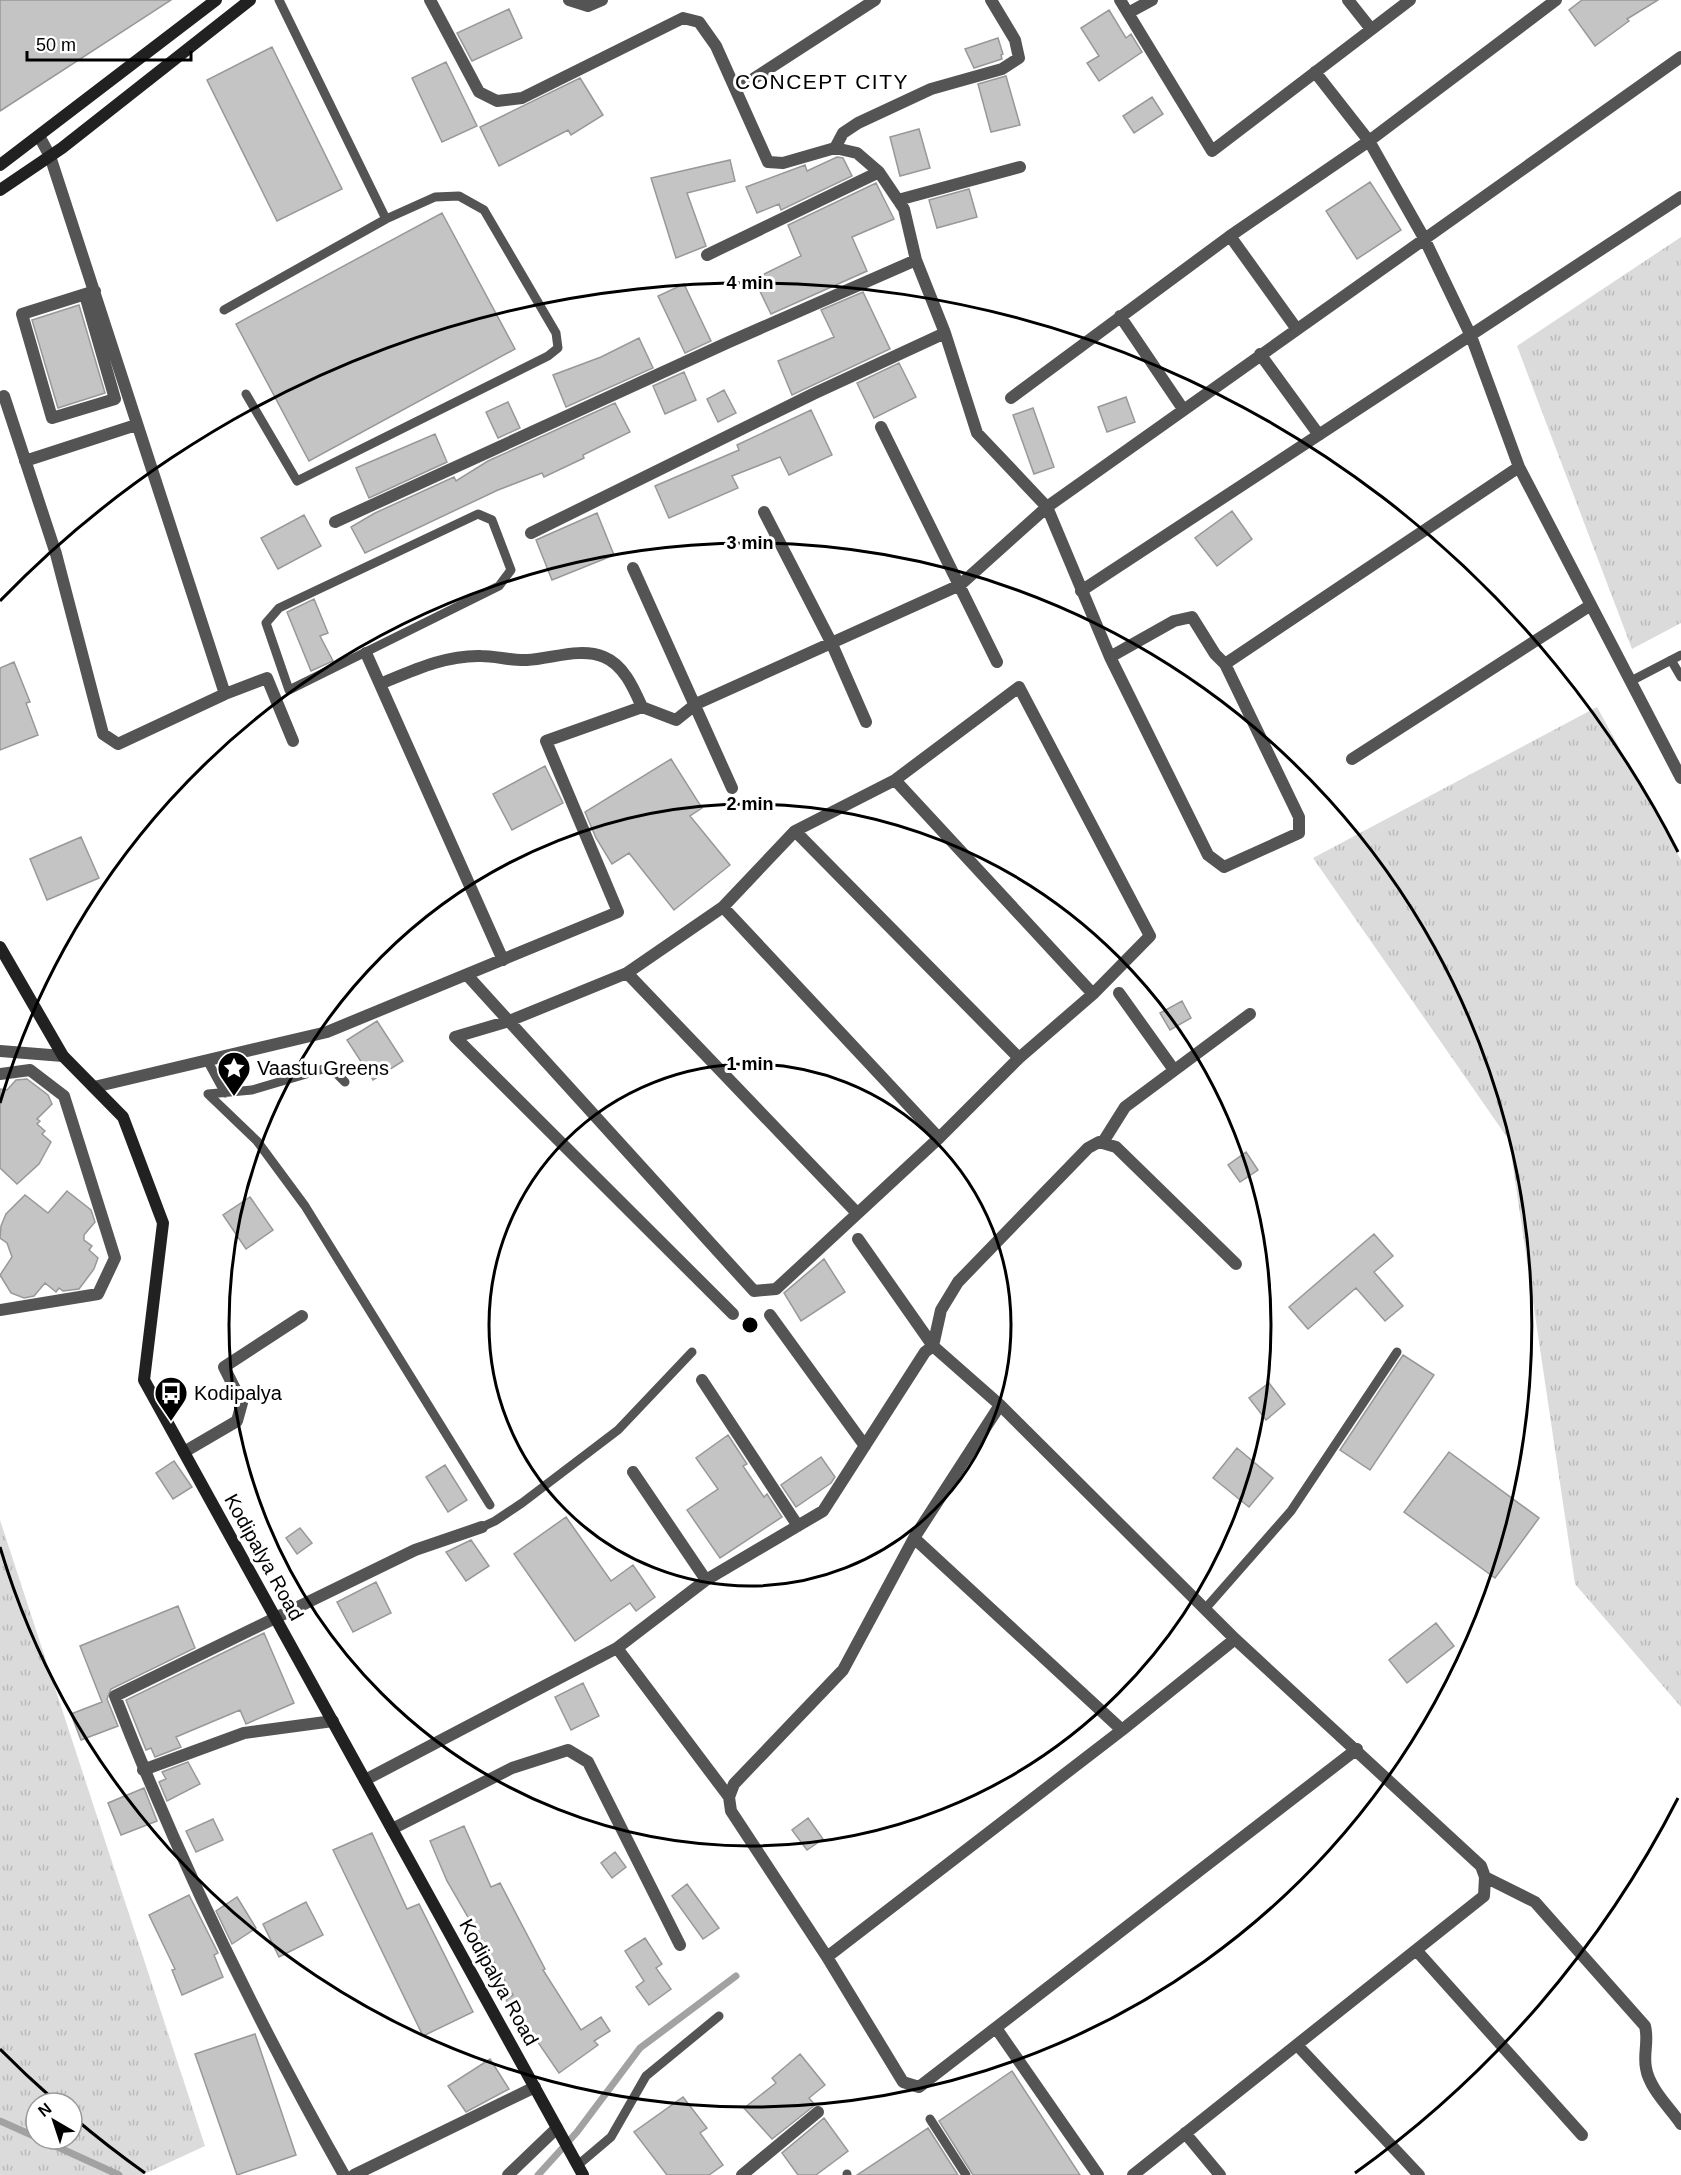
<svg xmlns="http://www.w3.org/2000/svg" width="1681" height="2175" font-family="Helvetica,sans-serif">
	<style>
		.grass { fill: url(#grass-tufts); fill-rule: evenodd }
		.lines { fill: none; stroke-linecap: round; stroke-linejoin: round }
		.stream { stroke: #a2a2a2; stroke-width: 7 }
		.building { fill: #c4c4c4; stroke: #989898; stroke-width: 1.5 }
		.lane { stroke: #545454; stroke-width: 9 }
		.street { stroke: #545454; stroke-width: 12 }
		.secondary { stroke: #212121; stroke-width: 12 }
		.ring { fill: none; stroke: #000; stroke-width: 3 }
		.labels { text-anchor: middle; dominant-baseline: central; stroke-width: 6; stroke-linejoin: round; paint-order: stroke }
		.poi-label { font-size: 20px; fill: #000; stroke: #fff; text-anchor: start }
		.street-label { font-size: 20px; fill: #000; stroke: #fff }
		.neighbourhood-label { font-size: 21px; letter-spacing: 1.5px; fill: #000; stroke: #fff }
		.centre { fill: #000; stroke: #fff; stroke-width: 3 }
		.ring-label { font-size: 18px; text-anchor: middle; font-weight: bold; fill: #000; stroke: #fff; stroke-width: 6; stroke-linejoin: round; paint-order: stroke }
	</style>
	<defs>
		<pattern id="grass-tufts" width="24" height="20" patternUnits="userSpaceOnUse" patternTransform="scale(1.5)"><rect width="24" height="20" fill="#dbdbdb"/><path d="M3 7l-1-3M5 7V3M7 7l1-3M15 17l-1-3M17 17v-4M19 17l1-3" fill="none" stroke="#bababa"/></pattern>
	</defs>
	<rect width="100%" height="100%" fill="#fff"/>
	<path class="grass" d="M1681 237V623L1632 649 1517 346Z
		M1597 707 1681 860V1707L1575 1584 1509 1140 1313 858Z
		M0 1520 205 2146 142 2175H0ZM36 2103H72V2139H36Z"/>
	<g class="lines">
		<path class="stream" d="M0 2121 36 2137
			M40 2139 119 2175
			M538 2175 577 2132 640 2048 736 1976"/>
	</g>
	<path class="building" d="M0 0H171L0 111Z
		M1582 0H1658L1627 19 1629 21 1595 46 1569 10Z
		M509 9 522 38 472 61 457 33Z
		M1109 10 1126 38 1131 34 1142 52 1099 81 1087 63 1099 56 1081 28Z
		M998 38 1003 54 1001 55 1002 59 974 68 965 49Z
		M272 47 342 189 277 221 207 80Z
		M446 62 477 126 442 142 412 78Z
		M1006 76 1020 125 991 132 978 84Z
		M580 78 603 115 571 135 568 130 499 166 480 127Z
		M1152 97 1163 114 1134 133 1123 116Z
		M919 129 930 168 900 176 890 137Z
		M837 157 843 158 852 176 781 210 779 204 757 213 746 187 805 165 807 171Z
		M730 160 735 181 687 193 706 246 676 258 651 178Z
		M1370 182 1401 230 1357 259 1326 211Z
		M876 183 894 219 852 237 867 271 771 314 754 279 801 256 788 225Z
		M969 189 977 217 937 228 929 200Z
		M442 213 515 349 309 461 236 324Z
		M684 284 711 341 685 353 658 296Z
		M863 292 890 349 792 395 778 361 834 337 821 310Z
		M79 305 105 393 58 408 32 320Z
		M639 338 653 368 566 407 553 375 601 357Z
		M899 363 916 397 874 418 857 383Z
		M684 372 696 400 665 414 653 386Z
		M724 390 736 413 718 422 707 399Z
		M1126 397 1135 422 1107 432 1098 407Z
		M508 402 520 428 498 438 486 412Z
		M615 403 630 432 583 455 584 458 544 477 542 473 498 490 365 553 351 527 375 513 454 477 456 481 488 461Z
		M1033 408 1054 467 1034 474 1013 415Z
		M811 410 832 455 789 475 780 457 732 476 738 488 669 518 655 486 739 450 737 445Z
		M435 434 447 462 369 498 356 468Z
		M1232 511 1252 539 1217 566 1195 538Z
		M597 513 614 555 552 580 536 540Z
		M304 515 321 546 278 569 261 538Z
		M314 599 328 633 320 636 333 661 311 671 287 612Z
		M14 662 30 702 26 703 38 735 0 750V668Z
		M671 759 702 808 690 816 730 865 674 910 629 853 612 864 596 838 585 812Z
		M545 766 563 803 512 830 493 794Z
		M81 837 99 878 47 900 30 859Z
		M1182 1001 1191 1018 1170 1030 1160 1013Z
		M377 1021 403 1061 373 1080 347 1040Z
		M27 1079 48 1095 52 1104 37 1119 40 1121 37 1124 45 1131 42 1134 51 1142 39 1164 17 1184 0 1168V1089L7 1090 16 1080Z
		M1246 1152 1258 1170 1240 1182 1228 1165Z
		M67 1191 91 1210 95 1222 84 1235V1240L92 1246 89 1250 98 1258 94 1269 79 1289 63 1291 59 1288 56 1292 45 1283 34 1296 24 1298 11 1293 0 1275 12 1257 7 1243 0 1238 1 1226 6 1214 25 1195 48 1213Z
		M250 1197 273 1230 246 1249 223 1215Z
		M1374 1234 1393 1256 1374 1272 1403 1306 1385 1321 1356 1288 1308 1329 1289 1307Z
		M824 1259 845 1292 801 1321 784 1293Z
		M1403 1355 1434 1375 1370 1470 1340 1450Z
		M1269 1383 1285 1404 1266 1420 1249 1398Z
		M728 1435 747 1464 743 1466 764 1497 767 1494 782 1517 720 1558 687 1510 718 1489 696 1458Z
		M1237 1448 1273 1478 1249 1507 1213 1478Z
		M1449 1452 1539 1518 1495 1578 1404 1512Z
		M821 1457 835 1477 831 1483 796 1507 781 1485Z
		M174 1461 192 1487 173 1499 156 1473Z
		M445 1465 467 1500 448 1512 426 1477Z
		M566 1517 611 1581 633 1565 655 1597 636 1611 630 1603 575 1641 514 1554Z
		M300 1528 312 1543 297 1554 286 1538Z
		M471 1540 489 1566 466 1581 446 1552Z
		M376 1582 391 1613 353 1632 337 1602Z
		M178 1606 195 1648 111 1689 107 1699 118 1726 81 1740 71 1714 102 1702 80 1646Z
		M1436 1623 1454 1646 1407 1683 1389 1660Z
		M264 1633 294 1703 246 1724 240 1710 176 1737 181 1747 155 1757 151 1748 146 1750 126 1700Z
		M583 1683 599 1716 571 1730 555 1697Z
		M188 1762 200 1784 167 1801 159 1782 166 1779 162 1772Z
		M144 1788 157 1821 121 1835 108 1803Z
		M808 1818 823 1839 807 1850 792 1830Z
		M213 1819 223 1840 196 1852 186 1831Z
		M464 1826 491 1887 500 1883 545 1969 543 1970 581 2030 601 2017 610 2031 594 2041 598 2045 559 2073 524 2022 522 2024 506 2000 513 1995 447 1881 430 1841Z
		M372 1833 407 1909 419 1904 473 2012 423 2036 333 1850Z
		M615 1852 626 1867 612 1878 601 1863Z
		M687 1884 719 1928 703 1939 672 1896Z
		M189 1895 218 1953 214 1955 223 1977 182 1995 172 1970 175 1969 149 1915Z
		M237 1897 256 1928 232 1944 216 1911Z
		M306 1902 323 1935 279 1957 263 1924Z
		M645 1938 662 1964 656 1968 671 1989 649 2005 636 1987 644 1981 625 1951Z
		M255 2034 296 2155 237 2175 195 2054Z
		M800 2054 825 2085 809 2098 815 2105 772 2139 744 2108 776 2083 772 2078Z
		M490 2059 509 2089 466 2112 448 2086Z
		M1012 2071 1080 2175H973L939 2121Z
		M683 2097 707 2128 700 2133 723 2165 709 2175H667L634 2132Z
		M824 2118 848 2151 816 2175H798L782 2153Z
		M928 2128 958 2175H857Z"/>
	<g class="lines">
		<path class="lane" d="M279 0 386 219
			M224 310 386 219 435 197 459 196 484 210 556 333 558 348 548 356 297 481 246 394
			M478 514 492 520 511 570 499 586 289 690 266 623 279 608Z
			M1671 660 1681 677
			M1631 681 1681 655
			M207 1060 225 1093
			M345 1082 330 1067 252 1090 208 1094 257 1141 305 1206 490 1505
			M482 1527 495 1521 522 1503 618 1430 692 1352
			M1205 1609 1291 1511 1397 1352
			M930 2119 966 2175
			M578 2165 611 2137 646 2076 719 2016
			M847 2174V2175"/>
		<path class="street" d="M430 0 479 92 497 101 522 98 683 18 699 22 716 46 768 162 783 163 835 148 857 153 879 172 904 209 916 260 945 333 977 433 1047 507 1110 657 1208 855 1224 867 1299 833V817L1225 664
			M569 0 588 6 602 0
			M1120 0 1212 151 1410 0
			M1348 0 1371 29
			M1128 13 1152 0
			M736 90 875 0
			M39 136 50 156 225 694
			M835 148 843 133 858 123 931 89 1002 69 1019 58 1015 40 991 0
			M898 200 1020 167
			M1230 236 1296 328
			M707 255 879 172
			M85 295 115 399 52 418 22 314 95 291
			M1120 316 1183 409
			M1260 354 1319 435
			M4 396 56 554 103 734 118 744 225 694 267 678 293 741
			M1011 398 1230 236 1369 141 1556 0
			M881 427 997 662
			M25 461 136 425
			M1519 467 1681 778
			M764 512 831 642 866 722
			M335 522 729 342 916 260
			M531 533 813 394 945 333
			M633 568 732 788
			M1081 591 1681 197
			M366 653 503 960
			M1110 657 1174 621 1192 617 1215 654 1225 664 1519 467 1471 336 1424 238 1369 141 1315 72
			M380 684C412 671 445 655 481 656 496 656 512 661 527 660 551 659 580 647 604 657 624 665 634 689 642 707
			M1352 759 1591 605
			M895 780 1093 994
			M795 831 1019 1058
			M723 907 939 1138
			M627 973 857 1213
			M467 975 754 1291 776 1289 939 1138 1019 1058 1093 994 1150 936 1019 687 895 780 795 831 723 907 627 973 509 1021 455 1037 733 1314
			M1119 993 1174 1070
			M0 1051 63 1056
			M0 1074 30 1070 64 1096 115 1258 98 1294 0 1310
			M94 1087 327 1032 618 912 546 741 642 707 676 720 696 704 960 585 1047 507 1681 57
			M1103 1142 1125 1107 1250 1014
			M858 1239 933 1346
			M770 1315 865 1446
			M933 1346 941 1310 958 1282 1088 1148 1099 1142 1116 1147 1236 1264
			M702 1380 798 1526
			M1000 1405 914 1538 843 1670 734 1784 729 1797 731 1811 827 1957 903 2082 919 2087 1357 1749
			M184 1452 237 1421 242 1403 224 1367 302 1316
			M633 1472 706 1580
			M914 1538 1122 1730
			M617 1648 729 1797
			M143 1770 244 1733 333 1721
			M365 1780 617 1648 706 1580 823 1511 925 1352 933 1346 1000 1405 1235 1639 1481 1866 1485 1877 1484 1896 1133 2175
			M392 1829 512 1768 568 1750 588 1762 680 1945
			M1485 1877 1535 1902 1645 2026C1649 2041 1643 2054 1646 2068 1649 2088 1670 2108 1681 2124
			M1416 1950 1582 2135
			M827 1957 1122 1730 1235 1639
			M996 2028 1098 2175
			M1297 2045 1419 2175
			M1185 2133 1220 2175
			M344 2175C257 2021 179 1861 115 1696L415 1550 482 1527
			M354 2175 535 2087
			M508 2175 557 2128
			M742 2175 818 2112"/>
		<path class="secondary" d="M0 165 216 0
			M0 190 62 148 250 0
			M0 947 63 1056 123 1117 163 1223 144 1380 583 2175"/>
	</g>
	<g class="ring">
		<circle cx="750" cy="1325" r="261"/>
		<circle cx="750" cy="1325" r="521"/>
		<path d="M0 1103A782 782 0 1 1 0 1547"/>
		<path d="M1678 1798A1042 1042 0 0 1 1355 2173M145 2173A1042 1042 0 0 1 73 2117M53 2099A1042 1042 0 0 1 0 2049M0 601A1042 1042 0 0 1 1678 852"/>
	</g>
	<defs>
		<symbol id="sight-pin" viewBox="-11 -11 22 30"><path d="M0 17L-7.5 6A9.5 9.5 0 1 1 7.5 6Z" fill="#000" stroke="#fff"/><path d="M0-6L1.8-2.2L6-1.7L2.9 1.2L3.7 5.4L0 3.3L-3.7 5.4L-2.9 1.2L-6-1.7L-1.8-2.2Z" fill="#fff"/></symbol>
		<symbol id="bus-pin" viewBox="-11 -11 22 30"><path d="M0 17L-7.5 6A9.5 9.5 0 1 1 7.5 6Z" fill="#000" stroke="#fff"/><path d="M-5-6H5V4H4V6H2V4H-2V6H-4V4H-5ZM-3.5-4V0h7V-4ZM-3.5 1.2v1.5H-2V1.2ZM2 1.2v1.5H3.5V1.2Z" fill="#fff"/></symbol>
	</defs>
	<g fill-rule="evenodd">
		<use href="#sight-pin" x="215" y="1049" width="38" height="52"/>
		<use href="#bus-pin" x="152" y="1374" width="38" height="52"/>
	</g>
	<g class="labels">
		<g class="poi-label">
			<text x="257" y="1068">Vaastu Greens</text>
			<text x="194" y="1393">Kodipalya</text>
		</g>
		<g class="street-label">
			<text transform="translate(264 1557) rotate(61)">Kodipalya Road</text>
			<text transform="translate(499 1982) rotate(61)">Kodipalya Road</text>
		</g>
		<g class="neighbourhood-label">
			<text x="822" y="81">CONCEPT CITY</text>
		</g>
	</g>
	<circle cx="750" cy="1325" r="9" class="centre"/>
	<g class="ring-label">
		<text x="750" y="289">4 min</text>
		<text x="750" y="549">3 min</text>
		<text x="750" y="810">2 min</text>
		<text x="750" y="1070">1 min</text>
	</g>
	<g transform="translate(54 2121) rotate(321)"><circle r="28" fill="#ffffff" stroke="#999999" stroke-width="1.5"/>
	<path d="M0-4.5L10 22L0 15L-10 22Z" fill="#000000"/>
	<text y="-9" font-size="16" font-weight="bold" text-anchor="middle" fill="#000000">N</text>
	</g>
	<path d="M27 51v9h164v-9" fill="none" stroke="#000000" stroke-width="3"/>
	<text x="36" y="51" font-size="18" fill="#000000" stroke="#ffffff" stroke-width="4.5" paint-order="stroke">50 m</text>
</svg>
